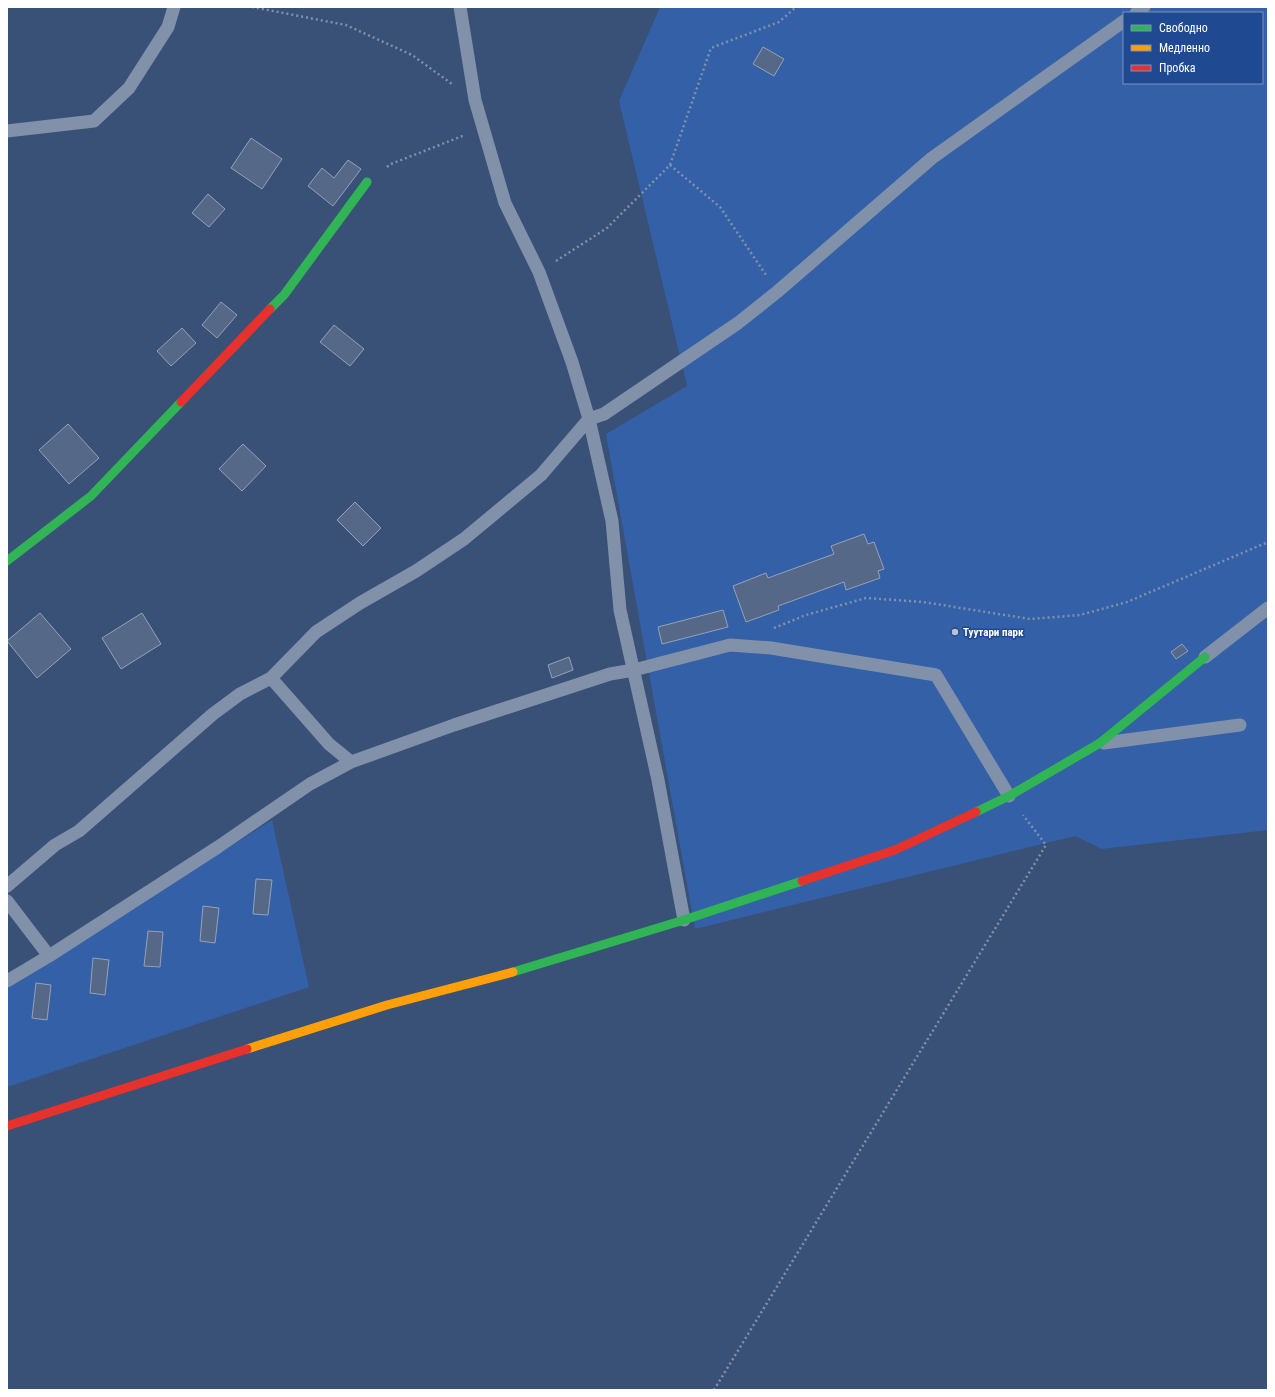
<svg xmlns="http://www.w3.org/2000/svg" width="1275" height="1397" font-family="'Roboto Condensed',sans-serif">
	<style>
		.green { fill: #3360a7; fill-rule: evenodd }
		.building { fill: #566887; stroke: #95a2b8 }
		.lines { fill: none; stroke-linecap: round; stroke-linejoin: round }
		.path { stroke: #8191aa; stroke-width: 2.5; stroke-dasharray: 2 3; stroke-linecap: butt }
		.lane { stroke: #8191aa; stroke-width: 13 }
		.fast { stroke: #30b455; stroke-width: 9 }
		.slow { stroke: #ff9f0a; stroke-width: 9 }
		.jam { stroke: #e5322d; stroke-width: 9 }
		.poi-dot { fill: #bac2cf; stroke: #1f4991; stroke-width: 1.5 }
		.labels { text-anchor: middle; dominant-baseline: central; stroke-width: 3; stroke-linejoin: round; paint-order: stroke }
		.poi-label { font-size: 11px; font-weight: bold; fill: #fff; stroke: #1f4991; text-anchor: start }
	</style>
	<rect width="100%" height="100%" fill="#395077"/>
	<path class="green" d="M660 7H1268V830L1102 849 1075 836 695 929 606 434 687 386 619 101ZM1124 13H1262V83H1124Z
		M272 820 309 987 7 1087V988Z"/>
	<path class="building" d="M763 47 784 59 774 76 753 64Z
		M251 138 282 159 262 189 231 168Z
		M348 160 361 169 333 206 308 186 322 168 334 178Z
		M208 194 225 209 209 227 192 213Z
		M221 302 237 315 217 338 202 325Z
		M334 325 364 349 350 366 320 342Z
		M182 328 196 343 171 366 157 351Z
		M68 424 99 458 69 484 39 450Z
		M243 444 266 466 242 491 219 469Z
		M355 502 381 528 363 546 337 520Z
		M864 534 868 544 874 542 884 569 878 571 880 578 846 590 844 582 778 606 779 610 746 622 733 586 766 573 768 578 834 554 831 546Z
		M723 610 728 627 662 644 658 627Z
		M40 613 71 649 37 678 7 641Z
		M142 613 161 644 121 669 102 638Z
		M1182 644 1188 651 1176 659 1171 652Z
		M569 657 573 670 552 678 548 665Z
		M256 879 272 880 268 915 253 914Z
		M203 906 219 908 215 943 200 941Z
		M148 931 163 932 160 967 144 966Z
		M93 958 109 960 105 995 90 993Z
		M36 983 51 985 47 1020 32 1018Z"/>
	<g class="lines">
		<path class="path" d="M252 7 346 25 412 55 452 84
			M670 165 720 207 766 275
			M387 167 391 164 465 135
			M556 261 607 228 670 165 711 48 779 22 796 7
			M774 628 806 615 866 598 923 602 1030 619 1080 615 1127 602 1268 542
			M714 1390 1046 845 1023 815"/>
		<path class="lane" d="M460 7 475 100 505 203 539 272 572 362 589 419 612 521 620 610 658 780 684 920
			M1136 13 1144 7
			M7 131 94 121 129 88 168 27 174 7
			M1205 657 1268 608
			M271 678 329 744 351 762
			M1104 743 1240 725
			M7 886 55 845 79 831 213 714 240 694 271 678 316 632 360 603 416 571 464 539 541 475 589 419 604 414 738 323 777 292 932 158 1124 21
			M7 901 49 956
			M7 981 49 956 218 847 310 784 351 762 454 725 610 674 634 670 730 645 771 648 936 675 1009 796"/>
		<path class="fast" d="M270 309 284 295 367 182
			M7 561 91 496 181 402
			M976 812 1009 796 1100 743 1205 657
			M513 972 684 920 802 881"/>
		<path class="slow" d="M247 1049 387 1005 513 972"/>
		<path class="jam" d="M181 402 270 309
			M802 881 895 850 976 812
			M7 1126 247 1049"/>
	</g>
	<circle class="poi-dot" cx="955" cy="632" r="4"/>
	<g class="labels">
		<g class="poi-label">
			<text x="963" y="632">Туутари парк</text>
		</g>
	</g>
	<rect width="1275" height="1397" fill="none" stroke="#ffffff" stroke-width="16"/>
	<rect x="1123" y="12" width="140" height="72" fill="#1f4991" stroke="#7992bd"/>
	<rect x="1131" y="25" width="20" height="6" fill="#30b455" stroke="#7992bd"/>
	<text x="1159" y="32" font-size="12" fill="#ffffff">Свободно</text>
	<rect x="1131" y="45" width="20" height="6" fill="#ff9f0a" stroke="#7992bd"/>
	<text x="1159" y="52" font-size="12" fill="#ffffff">Медленно</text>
	<rect x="1131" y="65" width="20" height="6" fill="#e5322d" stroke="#7992bd"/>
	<text x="1159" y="72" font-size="12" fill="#ffffff">Пробка</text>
</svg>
